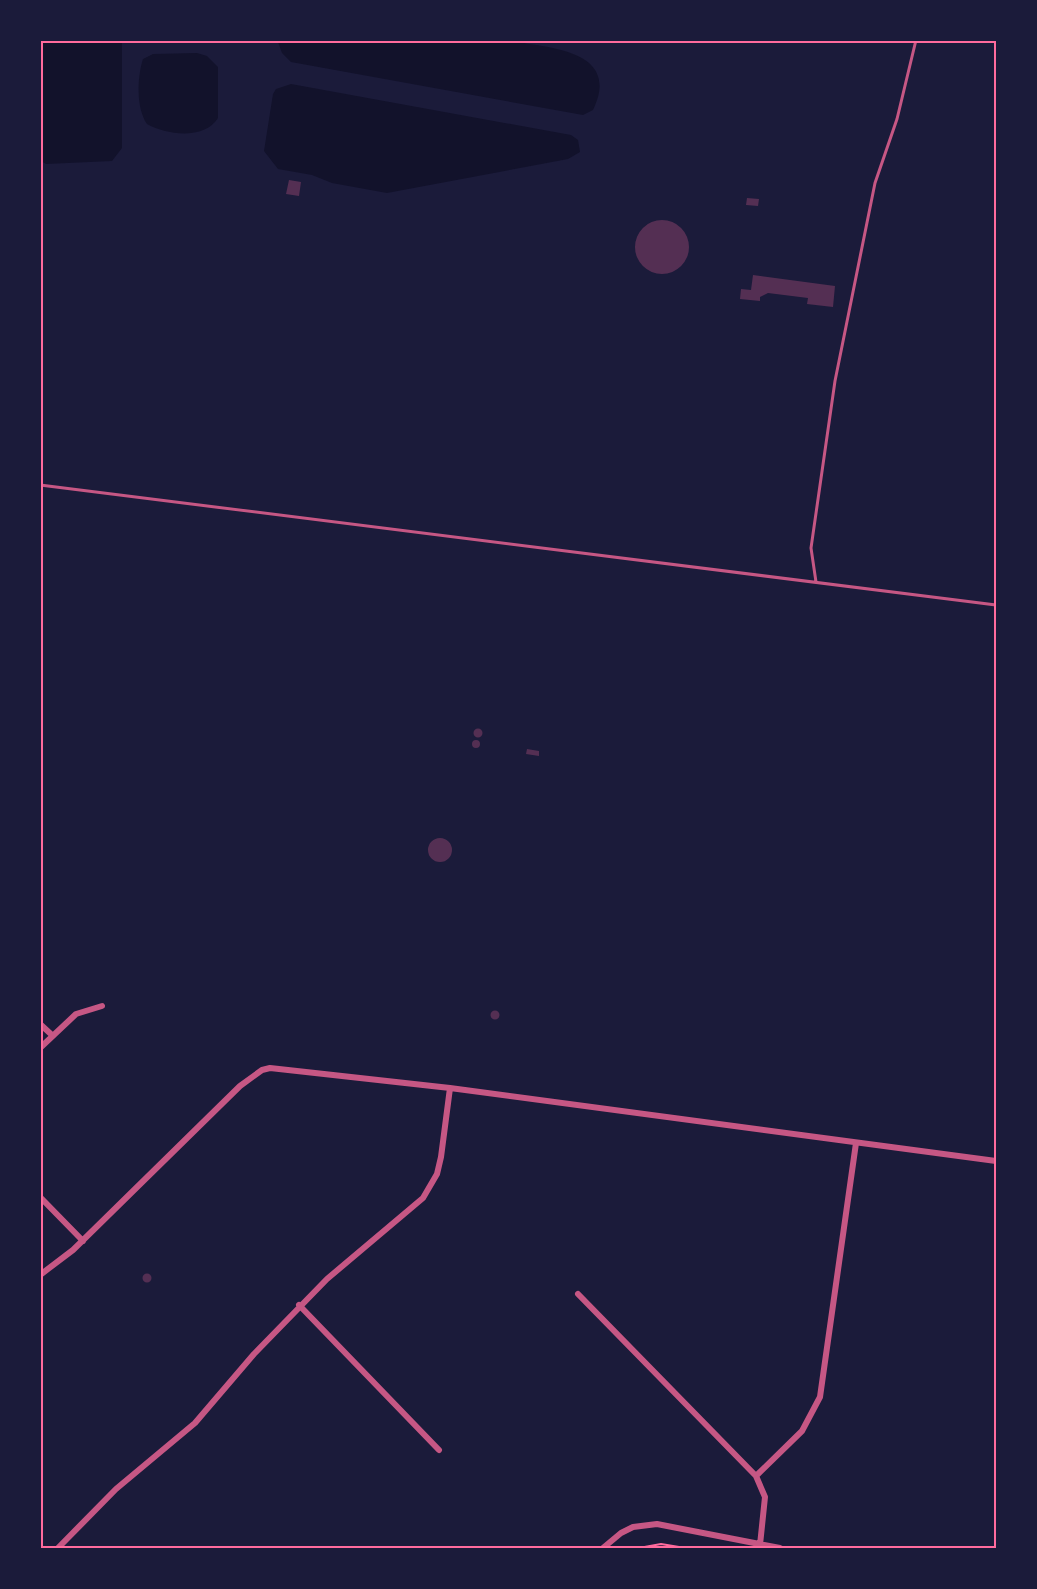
<svg xmlns="http://www.w3.org/2000/svg" width="1037" height="1589" font-family="'Times New Roman',serif">
	<style>
		.water { fill: #12122b }
		.building { fill: #542f53 }
		.lines { fill: none; stroke-linecap: round; stroke-linejoin: round }
		.path { stroke: #ff6b9d; stroke-width: 2 }
		.service { stroke: #c65784; stroke-width: 3 }
		.minor { stroke: #c65784; stroke-width: 6 }
		.neatline { fill: none; stroke: #ff6b9d; stroke-width: 2 }
	</style>
	<rect width="100%" height="100%" fill="#1b1b3a"/>
	<path class="water" d="M40 41H122V148L112 161 46 164 41 161Z
		M511 41C549 48 622 50 593 110L583 115 291 62 282 53 278 42Z
		M197 53 207 56 218 67V118C205 140 166 135 147 124 136 108 137 78 143 59L153 54Z
		M291 84 571 135 578 140 580 152 568 159 387 193 332 183 312 175 278 169 264 151 273 94 276 89Z"/>
	<path class="building" d="M289 180 301 182 299 196 286 194Z
		M747 198 759 199 758 206 746 205Z
		M635 247a27 27 0 1 1 54 0a27 27 0 1 1-54 0Z
		M753 275 835 286 833 307 807 304 808 298 768 293 760 297V301L740 299 741 289 751 290Z
		M473.5 733a4.5 4.5 0 1 1 9 0a4.5 4.5 0 1 1-9 0Z
		M472 744a4 4 0 1 1 8 0a4 4 0 1 1-8 0Z
		M527 749 539 751V756L526 754Z
		M428 850a12 12 0 1 1 24 0a12 12 0 1 1-24 0Z
		M490.5 1015a4.5 4.5 0 1 1 9 0a4.5 4.5 0 1 1-9 0Z
		M142.5 1278a4.5 4.5 0 1 1 9 0a4.5 4.5 0 1 1-9 0Z"/>
	<g class="lines">
		<path class="path" d="M639 1548 661 1544 685 1548"/>
		<path class="service" d="M40 485 996 605
			M816 582 811 548 835 381 875 183 897 119 916 40"/>
		<path class="minor" d="M40 1024 53 1036
			M40 1048 76 1014 102 1006
			M40 1197 83 1241
			M40 1275 73 1250 240 1086 262 1070 270 1068 450 1088 996 1161
			M578 1294 756 1476 765 1497 760 1545
			M299 1305 439 1450
			M756 1476 802 1431 820 1397 856 1143
			M58 1548 116 1489 195 1423 254 1354 327 1279 423 1198 437 1174 441 1157 450 1088
			M603 1548 621 1533 633 1527 657 1524 780 1548"/>
	</g>
	<rect width="1037" height="1589" fill="none" stroke="#1b1b3a" stroke-width="84"/>
	<rect x="42" y="42" width="953" height="1505" class="neatline"/>
</svg>
